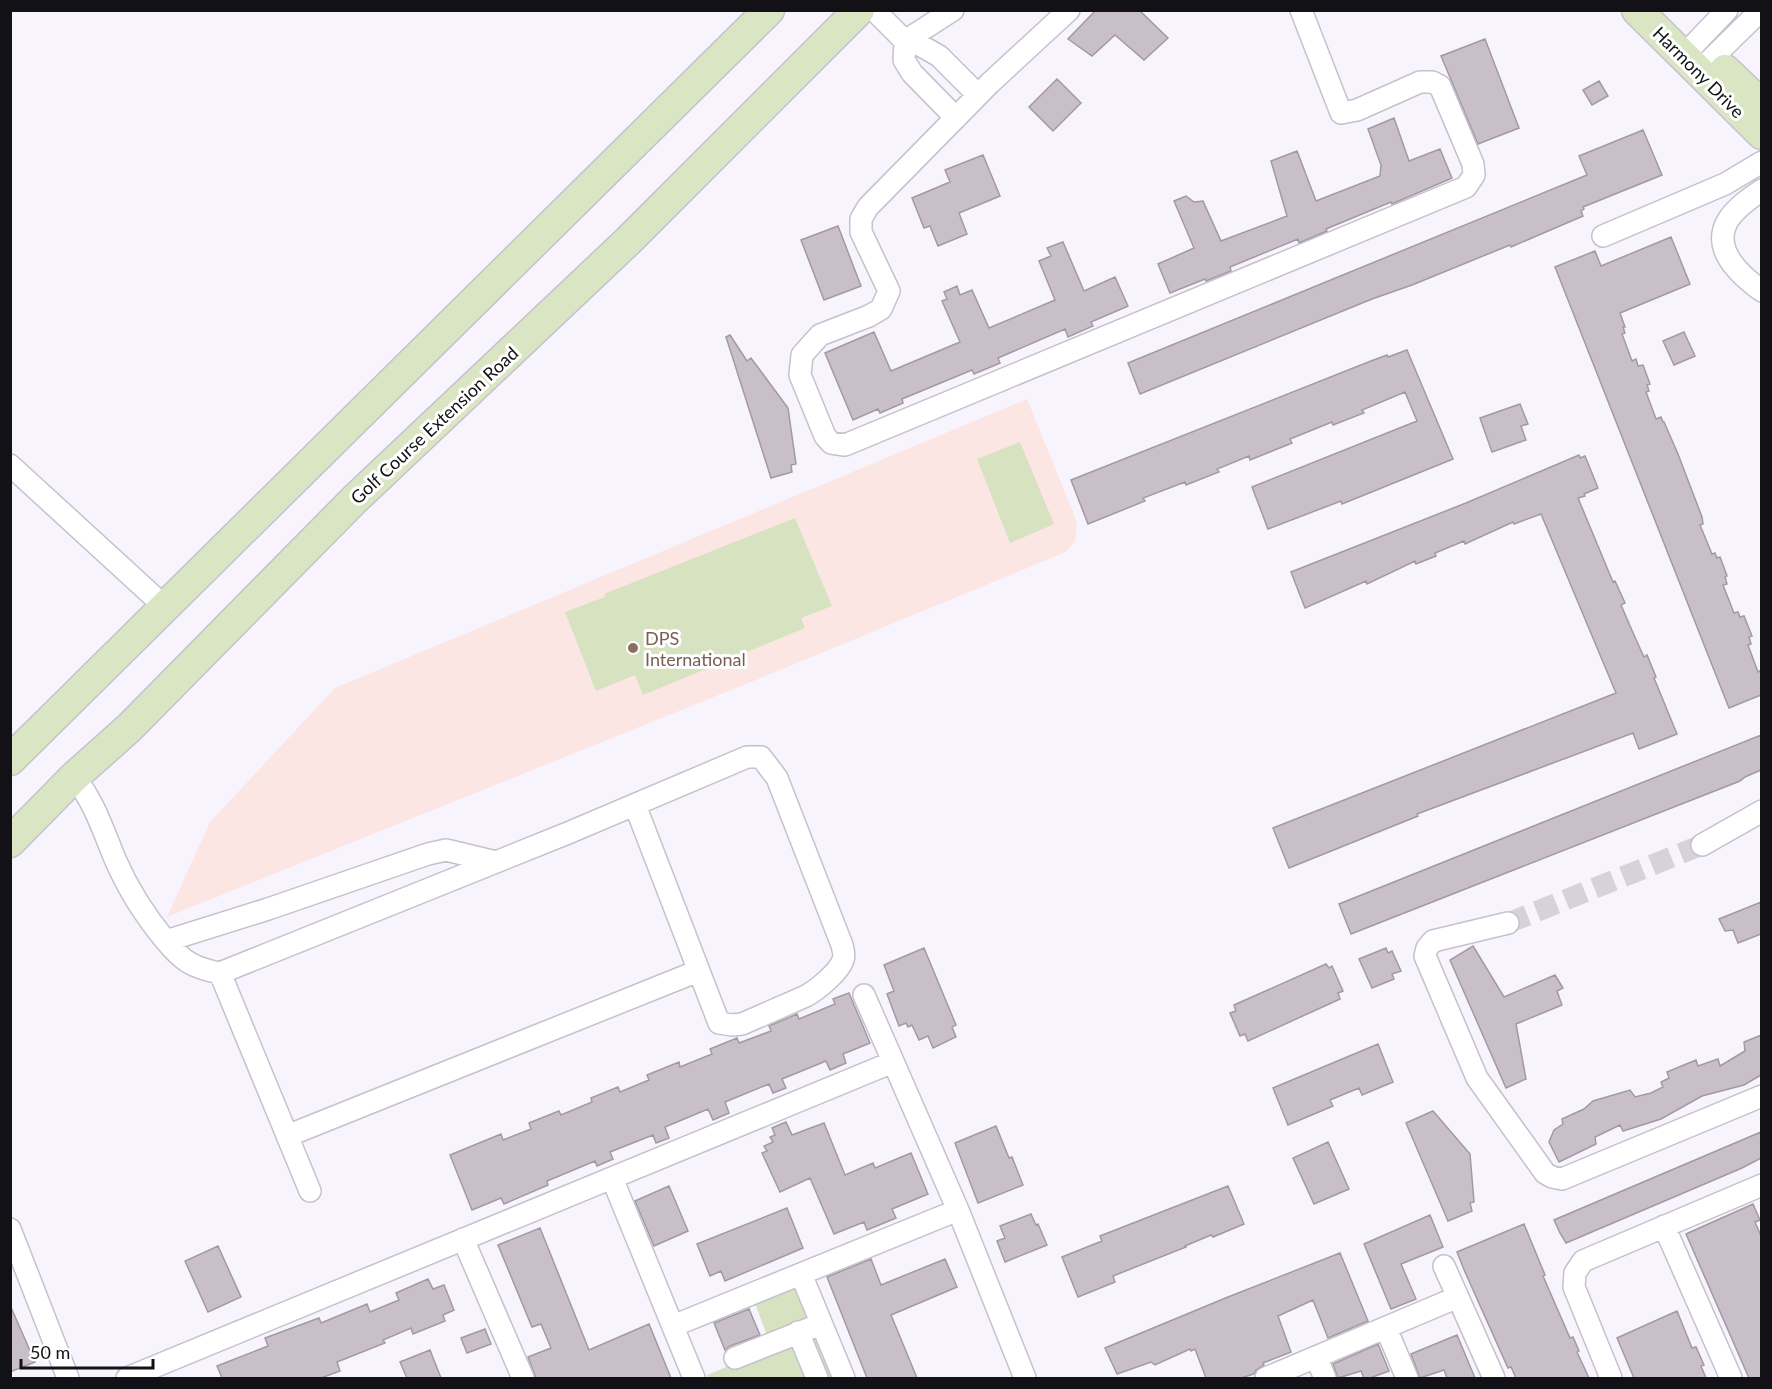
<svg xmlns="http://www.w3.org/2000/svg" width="1772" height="1389" font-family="Lato,sans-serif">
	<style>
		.education { fill: #fce6e4 }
		.green { fill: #d6e2c0 }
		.building { fill: #c9bfc9; stroke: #a299a2; stroke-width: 1.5 }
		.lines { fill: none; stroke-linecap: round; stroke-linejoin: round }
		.minor-tunnel { stroke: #d5d2db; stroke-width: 21; stroke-dasharray: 21 10; stroke-linecap: butt }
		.minor-casing { stroke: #c5c1cd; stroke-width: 24 }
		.secondary-casing { stroke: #c5c1cd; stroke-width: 33 }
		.minor { stroke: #fff; stroke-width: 21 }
		.secondary { stroke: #dae6c3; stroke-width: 30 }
		.education-dot { fill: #8d6e63; stroke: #fff; stroke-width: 2 }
		.labels { text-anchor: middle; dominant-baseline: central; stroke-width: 6; stroke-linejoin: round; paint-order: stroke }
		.street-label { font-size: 18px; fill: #121115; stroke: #fff }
		.education-label { font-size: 18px; fill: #785e54; stroke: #fff; text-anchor: start }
	</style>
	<rect width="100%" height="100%" fill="#f7f4fe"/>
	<path class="education" d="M1027 399 1077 522 1075 541 1066 552 756 680 167 917 210 822 335 688Z"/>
	<path class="green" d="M1020 442 1054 524 1010 543 977 459Z
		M795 518 832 606 801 618 805 628 643 695 635 675 596 691 565 612 605 597 604 594Z
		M798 1284 836 1378H708L707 1375 772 1348 754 1301Z"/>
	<path class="building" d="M1096 10H1139L1168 38 1144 60 1115 35 1092 56 1068 39Z
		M1485 39 1519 128 1478 144 1441 56Z
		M1057 79 1081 103 1053 131 1029 107Z
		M1599 81 1608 96 1592 105 1583 90Z
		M1394 118 1409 161 1440 149 1452 178 1392 204 1391 202 1326 229 1327 231 1299 243 1298 239 1230 267 1231 271 1206 281 1205 279 1170 293 1158 264 1194 248 1174 201 1186 196 1194 202 1203 201 1221 241 1287 216 1271 161 1297 151 1316 201 1380 176 1381 165 1368 129Z
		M1643 130 1662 175 1583 207 1584 209 1581 211 1583 216 1511 247 1510 245 1412 285 1372 299 1140 394 1128 363 1587 175 1579 156Z
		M983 155 1000 196 959 213 967 234 938 246 930 226 924 228 912 198 950 182 945 170Z
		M838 226 861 286 824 300 801 240Z
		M1671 237 1690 284 1620 313 1625 327H1623L1625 333 1622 334 1632 361 1636 359 1638 366 1643 365 1650 384 1647 385 1649 391 1646 392 1656 419 1661 417 1663 422H1664L1678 454 1702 517 1703 524 1700 525 1712 554 1715 553 1717 558 1720 557 1727 576 1725 577 1727 584 1723 585 1734 613 1738 612 1740 617 1744 616 1752 636 1749 637 1751 644 1748 645 1758 672 1761 670V695L1729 708 1555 267 1595 251 1601 266Z
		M1063 242 1084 291 1115 277 1128 306 1091 322 1093 326 1068 337 1065 329 998 358 1000 363 974 374 972 370 902 399 903 403 880 413 878 409 853 420 825 353 874 332 891 371 960 342 942 301 947 299 944 292 957 286 960 295 972 290 989 328 1055 300 1039 261 1051 256 1047 248Z
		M1684 332 1695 356 1674 365 1663 341Z
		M730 335 747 361 751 358 788 408 796 464 791 465 792 472 771 478 726 337Z
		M1407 350 1453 459 1342 504 1341 501 1268 529 1252 487 1417 421 1405 392 1362 410 1364 413 1333 425 1332 422 1290 439 1292 443 1250 460 1249 456 1217 469 1219 472 1186 485 1185 482 1143 498 1145 501 1088 524 1071 480 1371 361 1387 355 1388 357Z
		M1520 404 1528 424 1521 426 1526 440 1492 452 1480 418Z
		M1579 455 1580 458 1585 456 1598 488 1584 494 1585 496 1578 498 1613 582 1615 581 1625 603 1621 605 1634 635 1644 657 1647 655 1656 677 1654 678 1677 734 1639 749 1633 733 1417 814 1418 816 1289 868 1273 828 1616 693 1541 514 1514 524 1513 522 1465 544 1464 541 1435 553 1436 556 1416 564 1415 561 1367 584 1366 581 1305 608 1291 572 1466 503Z
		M1761 735V770L1745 777 1740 781 1351 934 1339 904Z
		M1761 902V934L1738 943 1733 930 1725 931 1719 919Z
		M1473 946 1504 997 1555 975 1563 988 1557 991 1562 1005 1516 1024 1526 1079 1506 1088 1450 960Z
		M924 948 956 1025 952 1027 956 1037 933 1048 928 1036 919 1040 912 1025 908 1027 906 1023 899 1026 887 994 894 991 884 965Z
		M1386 948 1388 953 1392 951 1401 971 1392 974 1394 979 1372 988 1359 959Z
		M1326 964 1329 968 1332 966 1343 991 1338 993 1340 999 1248 1041 1245 1034 1240 1036 1230 1013 1236 1011 1234 1005Z
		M849 993 870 1043 843 1054 846 1063 830 1070 826 1061 782 1079 786 1088 773 1093 769 1084 725 1102 729 1113 713 1120 708 1109 665 1127 669 1138 656 1143 653 1135 610 1152 613 1159 597 1166 595 1161 547 1181 548 1185 504 1204 501 1198 472 1210 450 1155 501 1134 503 1140 531 1129 529 1123 559 1111 561 1115 592 1102 591 1098 618 1087 620 1092 649 1080 647 1075 679 1062 680 1067 712 1054 710 1049 737 1038 739 1043 771 1031 769 1026 797 1014 799 1019 835 1004 833 999Z
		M1761 1035V1075L1744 1085 1702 1096 1661 1119 1623 1131 1620 1125 1595 1137 1596 1144 1559 1162 1549 1142 1554 1130 1563 1124 1562 1119 1584 1109 1593 1101 1630 1090 1635 1097 1651 1093 1663 1087 1661 1082 1669 1078 1667 1072 1696 1060 1698 1066 1718 1059 1720 1066 1745 1051 1744 1042Z
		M1378 1044 1393 1082 1362 1095 1359 1088 1330 1100 1333 1106 1288 1125 1273 1088Z
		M1433 1111 1470 1154 1474 1202 1470 1203 1472 1211 1448 1221 1406 1123Z
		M786 1122 792 1135 824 1123 845 1175 873 1163 875 1168 911 1153 928 1194 892 1209 896 1218 867 1230 864 1222 834 1234 810 1178 780 1192 762 1153 767 1151 764 1146 773 1142 770 1137 775 1135 772 1128Z
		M996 1126 1009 1158 1012 1157 1023 1185 978 1203 955 1143Z
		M1761 1132V1158L1742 1168 1566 1243 1560 1233 1554 1220Z
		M1328 1142 1349 1189 1314 1204 1293 1158Z
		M669 1186 688 1231 654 1246 635 1201Z
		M1228 1186 1244 1224 1213 1237 1211 1235 1185 1246 1186 1247 1113 1276 1115 1282 1078 1297 1062 1257 1102 1241 1100 1236Z
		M1753 1204 1760 1220 1755 1222 1761 1236V1378H1749L1686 1234Z
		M787 1208 803 1248 725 1281 721 1271 710 1276 697 1244Z
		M1031 1214 1036 1225 1038 1224 1047 1245 1005 1262 997 1241 1005 1238 1000 1226Z
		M1430 1215 1443 1247 1401 1264 1416 1299 1391 1309 1364 1244Z
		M1524 1224 1545 1275 1543 1276 1570 1338 1573 1337 1579 1351 1577 1352 1589 1378H1516L1511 1367 1508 1368 1465 1272 1457 1252Z
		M540 1228 589 1350 649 1324 671 1378H536L528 1357 551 1348 541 1324 532 1327 498 1245Z
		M218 1246 241 1297 208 1312 185 1261Z
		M1340 1253 1368 1321 1328 1338 1313 1300 1278 1316 1291 1352 1263 1363 1264 1365 1256 1370 1254 1374 1241 1378H1206L1195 1349 1191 1351 1190 1349 1155 1365 1151 1362 1117 1374 1105 1348 1228 1297Z
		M871 1259 881 1285 945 1259 957 1287 891 1315 917 1378H867L827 1277Z
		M428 1279 433 1289 444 1285 454 1310 443 1315 445 1321 413 1334 411 1328 383 1340 385 1343 337 1362 340 1371 321 1378H222L217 1366 268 1346 265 1338 319 1318 321 1323 367 1304 370 1312 399 1300 396 1293Z
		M10 1305 35 1362 10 1372Z
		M749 1309 760 1335 730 1346 725 1350 714 1323Z
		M1677 1311 1692 1348 1696 1347 1704 1365 1701 1366 1706 1378H1634L1617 1338Z
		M485 1329 491 1344 467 1353 461 1338Z
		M1457 1335 1475 1378H1447L1444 1370 1420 1378 1411 1354Z
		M1378 1344 1389 1371 1370 1378H1364L1361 1371 1338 1378 1333 1364Z
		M430 1350 441 1378H407L400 1362Z"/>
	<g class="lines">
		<path class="minor-tunnel" d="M1508 923 1702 845"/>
		<defs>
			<path id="minor" d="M874 10 905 41 918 44 939 56 978 95
				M953 10 905 41 904 60 912 73 956 118
				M1069 10 990 83 868 207 861 219V232L889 291 881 309 869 316 820 335 802 355 800 375 825 436 831 443 845 445 1466 187 1474 175 1473 164 1440 86 1432 82H1420L1357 110 1341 113 1301 10
				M1683 56 1727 10
				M1698 72 1761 10
				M1762 190C1750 198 1734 209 1727 222 1712 250 1741 276 1762 291
				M1603 236 1725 184 1762 162
				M10 465 165 607
				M74 777C94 801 103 830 115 859 128 889 145 916 166 941L268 909 428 854 446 850 496 862
				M1702 845 1762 811
				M1508 923 1433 941 1427 948 1425 956 1477 1078 1545 1173 1552 1177 1562 1179 1762 1096
				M166 941C183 962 194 968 220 973L568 833 747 757H761L777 778 842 945C843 950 845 955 843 960 839 972 817 990 806 996L742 1024 732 1025 719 1023 635 805
				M220 973 310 1191
				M864 995 958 1210 1025 1378
				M287 1136 698 971
				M612 1178 694 1378
				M1664 1226 1731 1378
				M10 1229 68 1378
				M463 1239 523 1378
				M1444 1266 1494 1378
				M801 1274 844 1378
				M673 1326 958 1210
				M1386 1328 1407 1378
				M798 1332 817 1378
				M1316 1357 1325 1378
				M735 1358 821 1324
				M127 1378 893 1062
				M1266 1378 1458 1297
				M1611 1378 1574 1287 1575 1273 1583 1261 1762 1185"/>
			<path id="secondary" d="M1637 10 1762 134
				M1725 70 1762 105
				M10 760 769 10
				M10 842 74 777 129 728 354 500 628 241 859 10"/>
		</defs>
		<use href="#minor" class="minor-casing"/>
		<use href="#secondary" class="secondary-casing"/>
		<use href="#minor" class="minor"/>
		<use href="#secondary" class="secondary"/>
	</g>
	<circle class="education-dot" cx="633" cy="648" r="6"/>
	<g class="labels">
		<g class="street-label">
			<text transform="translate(1699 72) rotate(45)">Harmony Drive</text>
			<text transform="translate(434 425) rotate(-43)">Golf Course Extension Road</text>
		</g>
		<g class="education-label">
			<text x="645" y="638">DPS<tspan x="645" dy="21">International</tspan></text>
		</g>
	</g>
	<rect width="1772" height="1389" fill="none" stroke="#121115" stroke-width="24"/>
	<path d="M21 1359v9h132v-9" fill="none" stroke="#121115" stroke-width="3"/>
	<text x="30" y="1359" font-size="18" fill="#121115" stroke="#ffffff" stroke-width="4.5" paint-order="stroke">50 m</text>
</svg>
